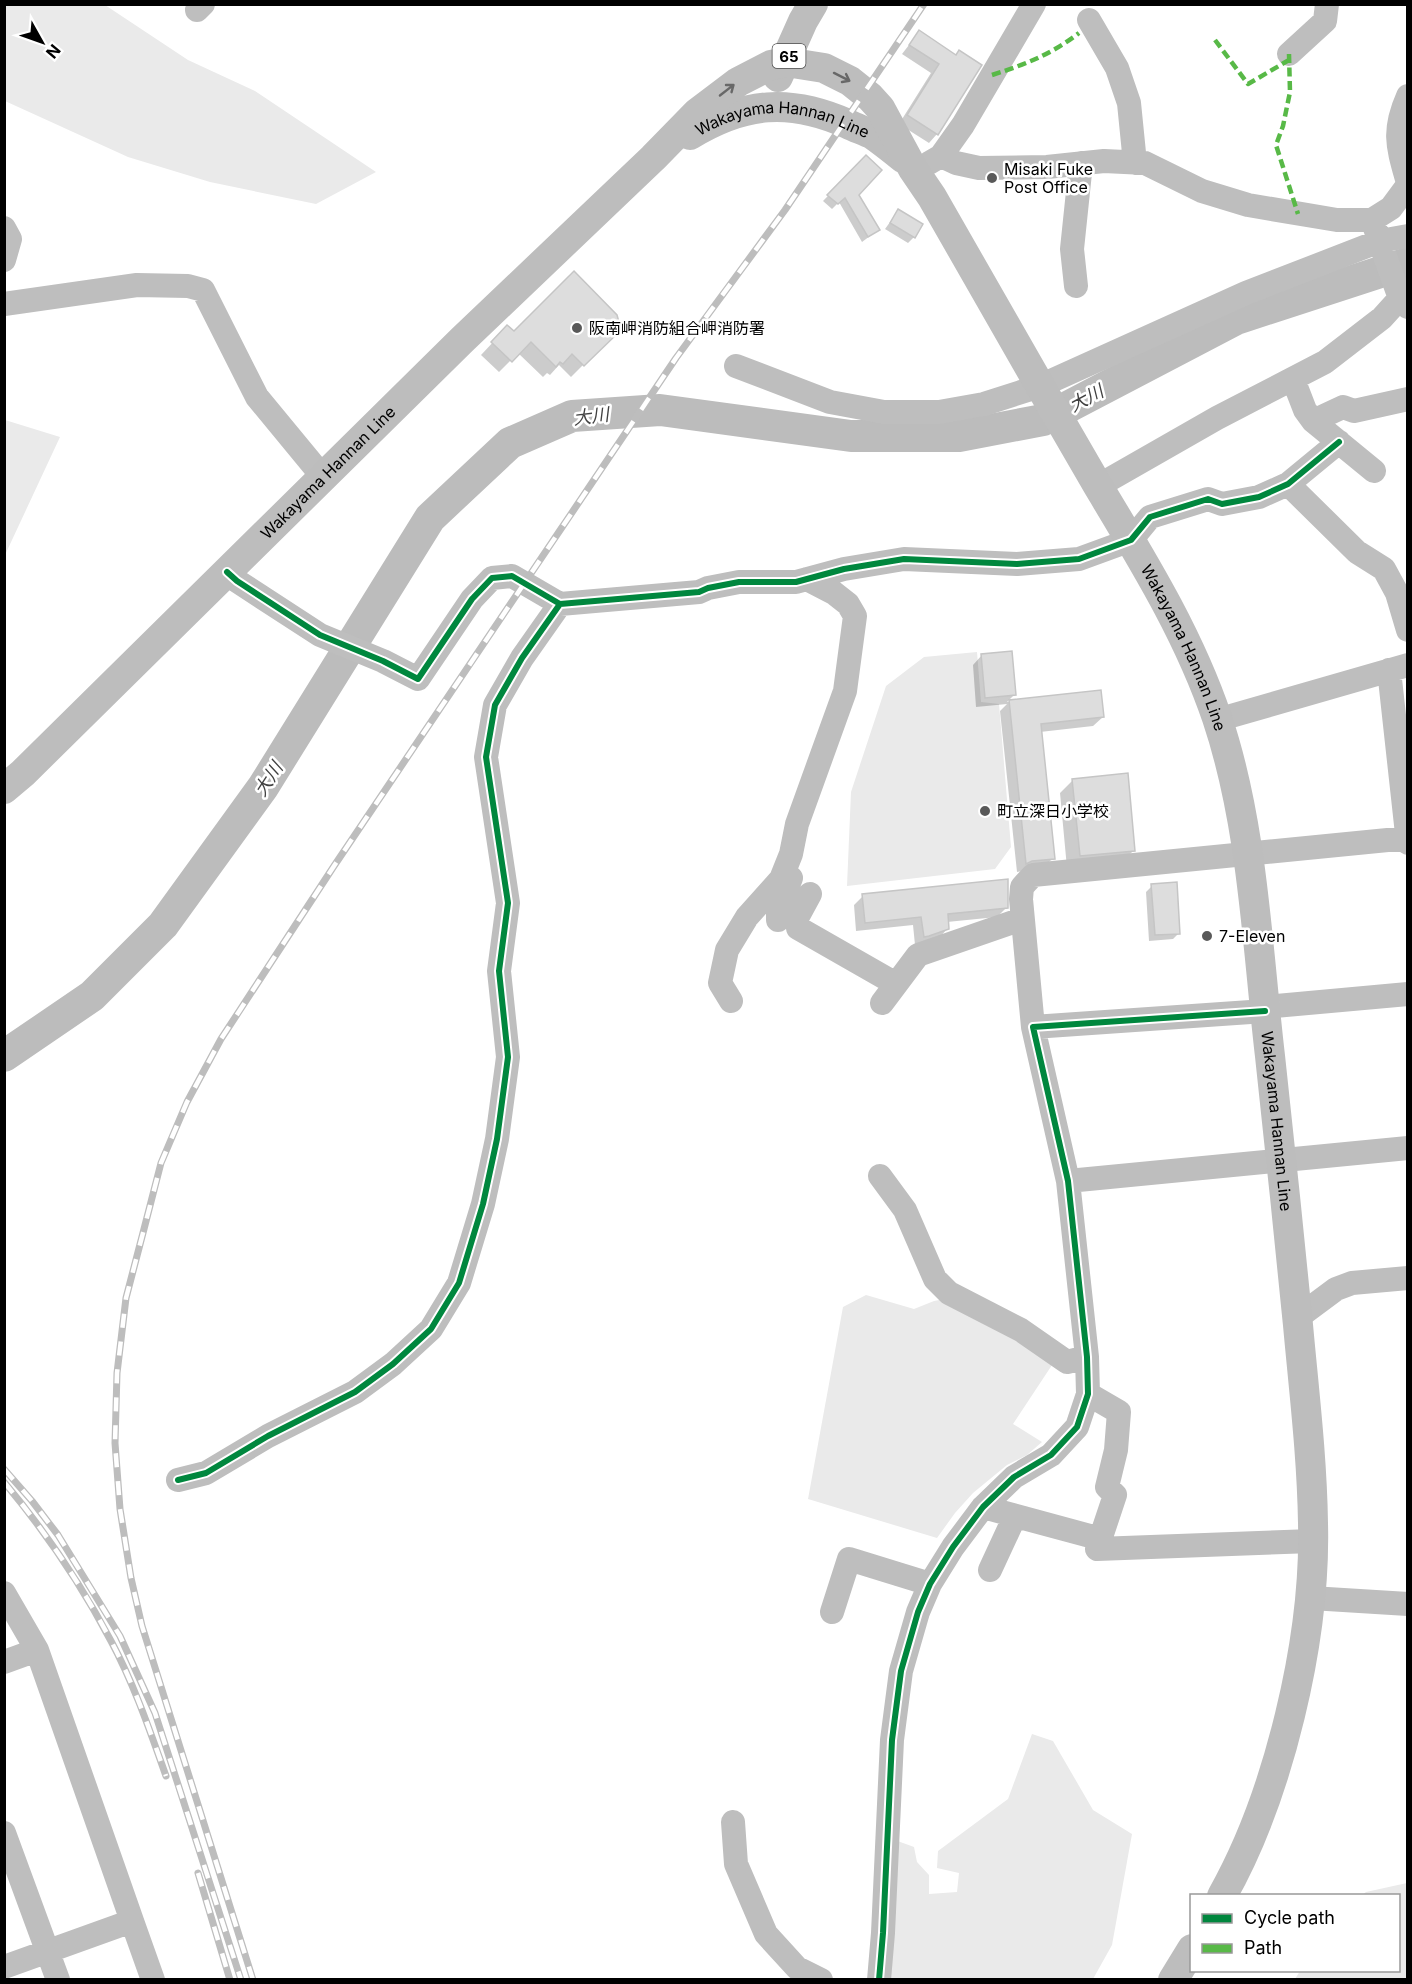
<svg xmlns="http://www.w3.org/2000/svg" width="1412" height="1984" font-family="Inter,'Noto Sans JP',sans-serif">
	<style>
		.green { fill: #eaeaea }
		.shadow { fill: #0003 }
		.lines { fill: none; stroke-linecap: round; stroke-linejoin: round }
		.river { stroke: #bcbcbc; stroke-width: 32 }
		.building { fill: #ddd; stroke: #c5c5c5; stroke-width: 1.5 }
		.minor { stroke: #bebebe; stroke-width: 24 }
		.major { stroke: #bdbdbd; stroke-width: 30 }
		.rail-casing { stroke: #bdbdbd; stroke-width: 7 }
		.rail { stroke: #fff; stroke-width: 4.5; stroke-dasharray: 14; stroke-linecap: butt }
		.quiet { stroke: #58b947; stroke-width: 4.5; stroke-dasharray: 9 4.5; stroke-linecap: butt }
		.cycleway-casing { stroke: #fff; stroke-width: 10 }
		.cycleway { stroke: #00873e; stroke-width: 6 }
		.oneway { stroke: #686868 }
		.poi-dot { fill: #595959; stroke: #fff; stroke-width: 2 }
		.labels { text-anchor: middle; dominant-baseline: central; stroke-width: 5; stroke-linejoin: round; paint-order: stroke }
		.shield { fill: #fff; stroke: #4c4c4c; stroke-width: 1.5 }
		.shield-label { font-size: 15px; font-weight: bold; fill: #000 }
		.street-label { font-size: 16px; fill: #000; stroke: #fff }
		.poi-label { font-size: 16px; fill: #000; stroke: #fff; text-anchor: start }
		.water-label { font-size: 18px; font-style: italic; fill: #414141; stroke: #fff }
	</style>
	<rect width="100%" height="100%" fill="#fff"/>
	<path class="green" d="M5 4 105 5 188 60 255 91 376 172 316 204 210 182 128 157 5 101Z
		M5 420 60 437 5 555 4 420Z
		M977 652 981 702 999 704 1011 847 995 869 847 886 851 792 886 686 924 657Z
		M866 1295 914 1309 934 1301 945 1299 1054 1362 1013 1424 1042 1442 1027 1455 1007 1465 973 1493 955 1513 937 1538 808 1499 843 1307Z
		M1032 1734 1053 1741 1093 1810 1132 1834 1112 1945 1093 1979 885 1980 892 1839 914 1847 917 1862 929 1875V1894L957 1892 959 1873 937 1868 938 1851 1008 1799Z
		M1407 1883V1979H1295L1300 1971 1398 1970V1896L1362 1895 1366 1892Z"/>
	<path class="shadow" d="M919 32 955 56 937 134 929 143 899 124 931 73 902 54Z
		M866 157 857 195 878 230 862 242 839 202 832 209 823 201Z
		M898 211 914 237 908 243 885 229Z
		M514 333H615L571 377 559 365 550 375 547 373 543 377 518 353 499 372 481 355 496 339Z
		M982 655 1014 695 1007 702 1100 692 1103 717 1093 726 1040 732 1053 858 1044 867 1017 872 1000 711 1007 704 976 707 973 665Z
		M1073 780 1134 850 1121 863 1067 868 1060 793Z
		M1152 886 1179 933 1173 939 1149 941 1146 892Z
		M863 896 1006 908 997 917 947 922 948 928 939 938 915 945 913 925 856 931 854 905Z"/>
	<g class="lines">
		<path class="river" d="M4 1056 92 996 163 925 263 787 430 518 510 443 572 416 660 410 851 436H959L1043 420 1236 319 1408 263"/>
	</g>
	<path class="building" d="M919 30 956 55 959 50 982 65 938 135 907 115 939 64 909 45Z
		M866 155 882 170 859 195 880 230 868 237 845 198 838 204 827 195Z
		M898 209 923 224 915 238 890 223Z
		M574 271 617 315 619 322 617 334 584 366 572 354 563 364 560 362 556 367 531 342 512 362 491 342 507 325 514 331Z
		M1012 651 1016 695 985 698 981 654Z
		M1101 690 1104 717 1041 724 1055 859 1032 861 1026 864 1009 700Z
		M1128 773 1135 851 1080 856 1072 779Z
		M1008 879V908L948 914 949 929 929 936 924 937 921 917 865 923 862 894Z
		M1177 882 1180 934 1155 935 1151 884Z"/>
	<g class="lines">
		<path class="minor" d="M197 10 203 4
			M1089 20 1117 68 1129 103 1135 163
			M1289 54 1325 21 1327 4
			M1408 96C1392 132 1398 147 1408 183
			M941 156 956 163 979 168 1047 167 1104 161 1145 163 1202 191 1248 205 1337 220H1372L1391 208 1408 185
			M929 163 941 156 963 125 1034 4
			M4 228 10 239 4 260
			M1375 228 1397 290 1408 307
			M1076 286 1072 249 1081 163
			M4 304 137 285 188 286 203 290 257 397 323 477
			M736 366 830 402 884 412H939L984 404 1040 386 1246 293 1380 241 1408 236
			M1293 379 1305 410 1313 421 1374 471
			M1313 421 1343 407 1354 411 1408 399
			M1288 484 1357 552 1384 569 1397 593 1408 630
			M1098 486 1217 418 1325 362 1382 318 1401 297 1408 294
			M227 572 237 581 320 635 383 661 418 679 472 599 492 578 512 576 560 604 699 592 708 588 739 582H796L844 569 904 559 1017 564 1079 559 1131 540 1150 517 1208 499 1222 504 1259 497 1288 484 1339 442
			M1389 670 1408 843
			M1217 720 1408 665
			M810 894 797 918 798 928 896 984
			M778 920V910L791 878
			M731 1001 720 983 727 950 747 917 781 879 791 854 797 824 845 691 855 616 848 604 834 593 807 579
			M882 1003 918 955 1022 919
			M1264 1007 1408 994
			M1033 1027 1021 899 1022 887 1033 875 1408 838
			M880 1176 905 1210 935 1279 949 1293 1021 1330 1067 1362 1087 1357
			M1068 1181 1408 1148
			M1297 1318 1336 1289 1352 1283 1408 1278
			M1088 1394 1119 1412 1116 1450 1107 1487 1115 1495 1097 1549 1313 1541
			M178 1480 206 1473 268 1436 355 1392 393 1364 431 1329 459 1283 483 1204 497 1139 508 1057 499 971 508 903 486 757 495 705 522 658 560 604
			M983 1507 1101 1539
			M990 1570 1015 1516
			M4 1593 37 1650 132 1921 4 1967
			M1311 1598 1408 1604
			M832 1612 849 1559 930 1584
			M4 1662 37 1650
			M733 1822 736 1864 766 1934 797 1968 821 1980
			M4 1833 58 1980
			M132 1921 153 1980
			M879 1980 883 1933 892 1740 901 1671 918 1612 930 1584 953 1547 983 1507 1014 1477 1051 1455 1077 1427 1088 1394 1087 1357 1068 1181 1033 1027 1265 1011"/>
		<g class="major">
			<path d="M778 77 803 21 813 4"/>
			<path id="s1" d="M690 135C744 102 790 98 848 124 856 128 865 131 873 135 883 142 893 150 903 158"/>
			<path id="s2" d="M4 789 23 773 462 340 653 158 697 113 738 82 771 65 786 62 824 68 850 81 870 97 880 108 913 169 932 197C987 293 1042 390 1098 486 1143 561 1189 635 1217 718 1253 825 1257 945 1270 1056 1280 1146 1289 1235 1298 1325 1304 1391 1312 1457 1313 1523 1316 1639 1279 1795 1222 1896"/>
			<path d="M1173 1980 1192 1949"/>
		</g>
		<defs>
			<path id="rail" d="M4 1469 32 1501 58 1535 120 1636 155 1713 241 1980
				M4 1482C45 1531 81 1584 111 1641 134 1684 150 1731 166 1776
				M198 1873 230 1980
				M253 1980 142 1626 131 1578 120 1509 115 1443 117 1373 126 1298 144 1229 161 1163 187 1102 221 1039 334 866 676 358 785 210 924 4"/>
		</defs>
		<use href="#rail" class="rail-casing"/>
		<use href="#rail" class="rail"/>
		<path class="quiet" d="M1215 40 1248 84 1289 60
			M1289 54 1290 92 1283 126 1276 145 1298 214
			M992 75C1026 64 1050 55 1079 33"/>
		<defs>
			<path id="cycleway" d="M227 572 237 581 320 635 383 661 418 679 472 599 492 578 512 576 560 604 699 592 708 588 739 582H796L844 569 904 559 1017 564 1079 559 1131 540 1150 517 1208 499 1222 504 1259 497 1288 484 1339 442
				M178 1480 206 1473 268 1436 355 1392 393 1364 431 1329 459 1283 483 1204 497 1139 508 1057 499 971 508 903 486 757 495 705 522 658 560 604
				M879 1980 883 1933 892 1740 901 1671 918 1612 930 1584 953 1547 983 1507 1014 1477 1051 1455 1077 1427 1088 1394 1087 1357 1068 1181 1033 1027 1265 1011"/>
		</defs>
		<use href="#cycleway" class="cycleway-casing"/>
		<use href="#cycleway" class="cycleway"/>
	</g>
	<defs><path id="oneway-shaft" d="M-6 0H5M1.5-3L5.5 0L1.5 3" fill="none" stroke-width="1.6" stroke-linecap="round" stroke-linejoin="round" transform="scale(1.5)"/></defs>
	<g class="oneway">
		<use href="#oneway-shaft" transform="translate(842 77) rotate(27)"/>
		<use href="#oneway-shaft" transform="translate(727 90) rotate(-38)"/>
	</g>
	<g class="poi-dot">
		<circle cx="992" cy="178" r="6"/>
		<circle cx="577" cy="328" r="6"/>
		<circle cx="985" cy="811" r="6"/>
		<circle cx="1207" cy="936" r="6"/>
	</g>
	<g class="labels">
		<rect class="shield" x="772.5" y="44" width="33" height="24" rx="4.5"/>
		<g class="shield-label">
			<text x="789" y="56">65</text>
		</g>
		<g class="street-label">
			<text stroke="none"><textPath href="#s1" startOffset="98">Wakayama Hannan Line</textPath></text>
			<text stroke="none"><textPath href="#s2" startOffset="453">Wakayama Hannan Line</textPath></text>
			<text stroke="none"><textPath href="#s2" startOffset="1800">Wakayama Hannan Line</textPath></text>
			<text stroke="none"><textPath href="#s2" startOffset="2286">Wakayama Hannan Line</textPath></text>
		</g>
		<g class="poi-label">
			<text x="1004" y="169">Misaki Fuke<tspan x="1004" dy="18">Post Office</tspan></text>
			<text x="589" y="328">阪南岬消防組合岬消防署</text>
			<text x="997" y="811">町立深日小学校</text>
			<text x="1219" y="936">7-Eleven</text>
		</g>
		<g class="water-label">
			<text transform="translate(1086 398) rotate(-28)">大川</text>
			<text transform="translate(591 416) rotate(-7)">大川</text>
			<text transform="translate(268 779) rotate(-57)">大川</text>
		</g>
	</g>
	<rect width="1412" height="1984" fill="none" stroke="#000000" stroke-width="12"/>
	<rect x="1190" y="1894" width="210" height="78" fill="#ffffff" stroke="#999999" stroke-width="1.5"/>
	<rect x="1202" y="1914" width="30" height="9" fill="#00873e" stroke="#999999" stroke-width="1.5"/>
	<text x="1244" y="1924" font-size="18" fill="#000000">Cycle path</text>
	<rect x="1202" y="1944" width="30" height="9" fill="#58b947" stroke="#999999" stroke-width="1.5"/>
	<text x="1244" y="1954" font-size="18" fill="#000000">Path</text>
	<g transform="translate(42 42) rotate(130)" stroke="#ffffff" stroke-width="4.5" paint-order="stroke">
	<path d="M0-4.5L10 22L0 15L-10 22Z" fill="#000000"/>
	<text y="-9" font-size="16" font-weight="bold" text-anchor="middle" fill="#000000">N</text>
	</g>
</svg>
